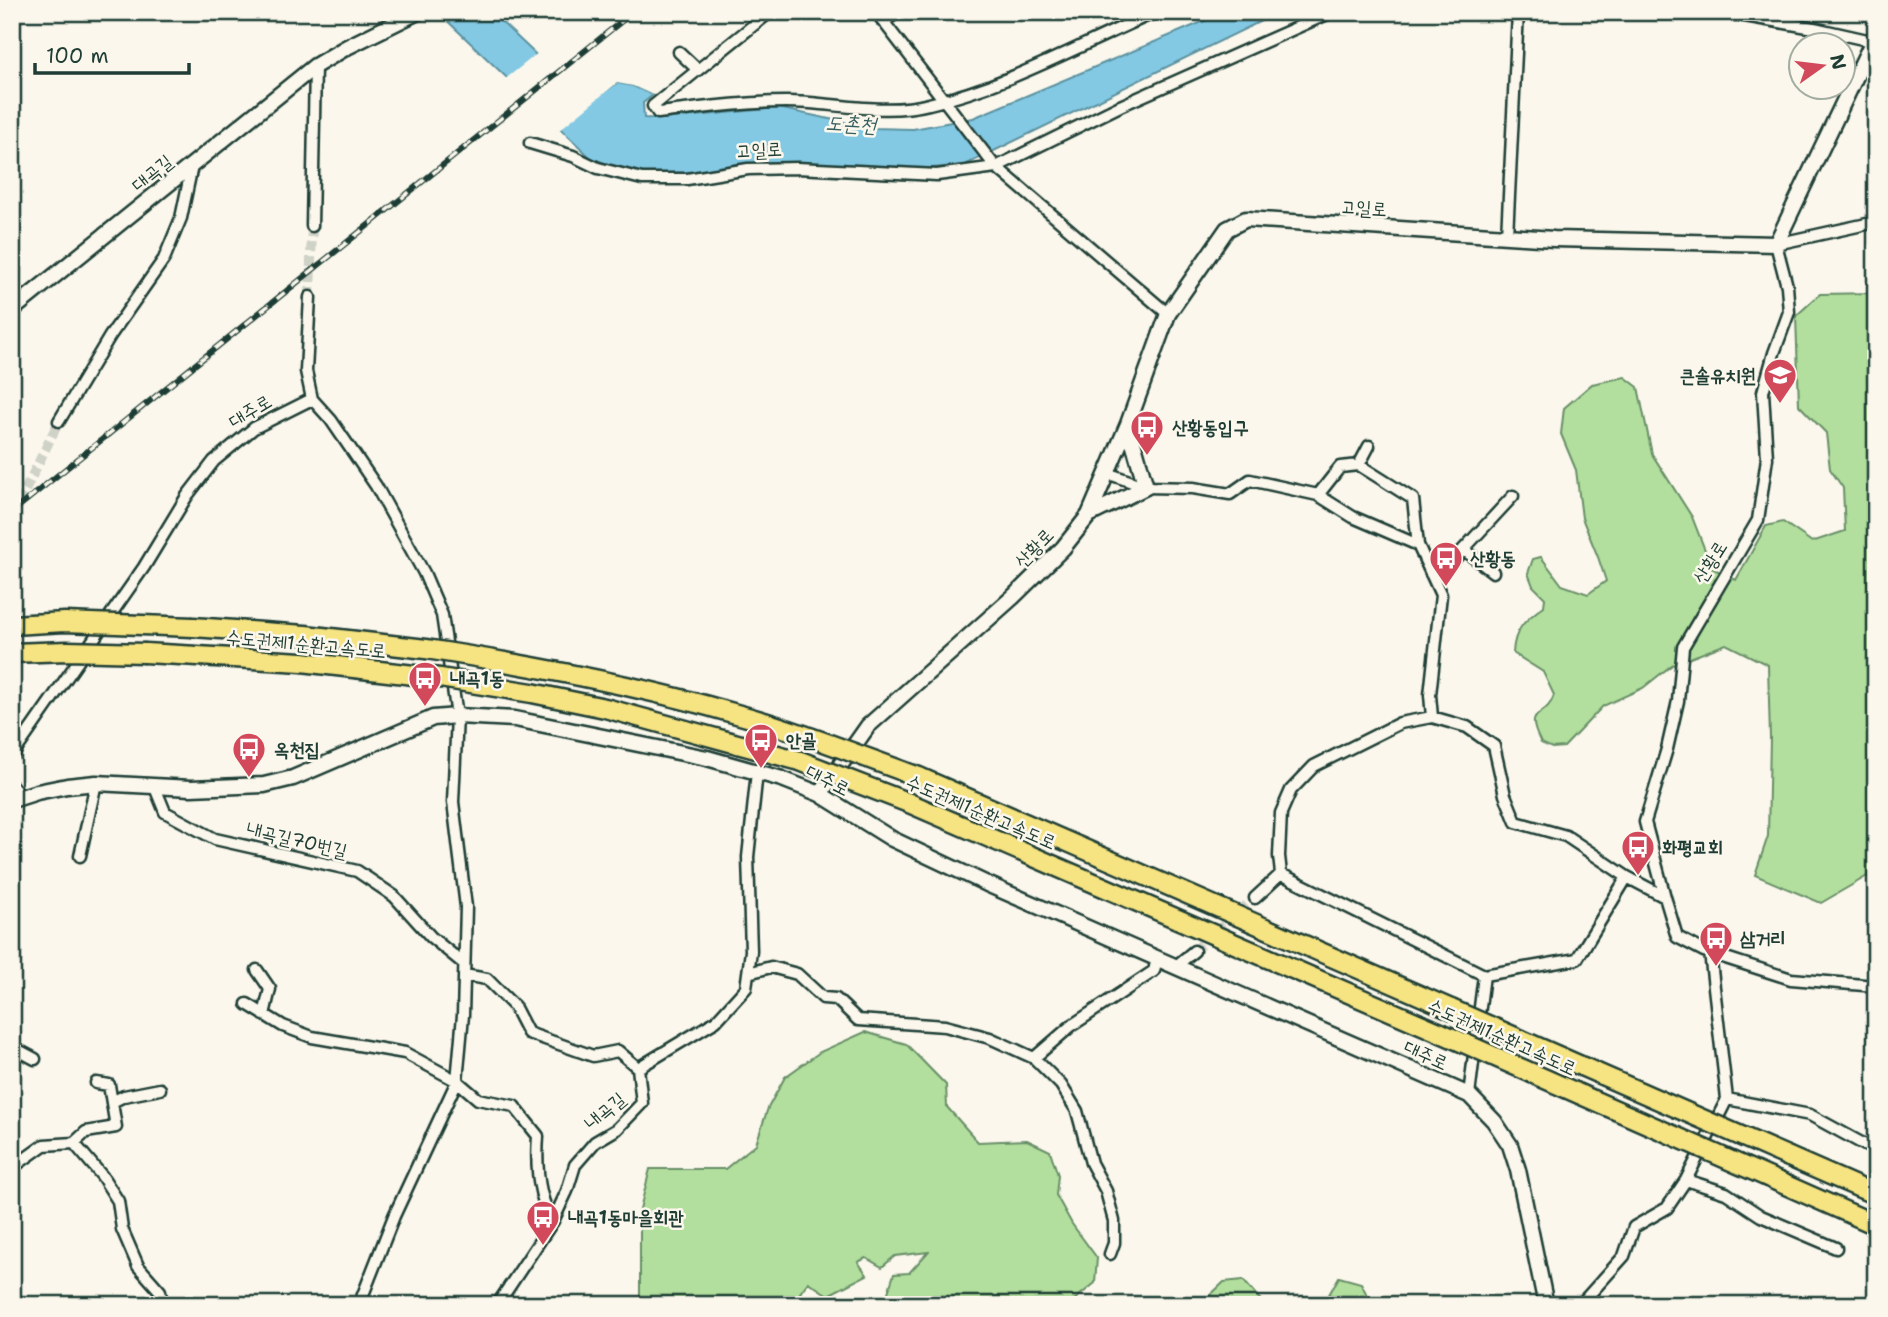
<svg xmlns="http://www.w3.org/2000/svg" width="1888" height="1317" font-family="'Shantell Sans','Poor Story',sans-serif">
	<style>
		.green { fill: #b2df9d; stroke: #688e68; stroke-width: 2 }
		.water { fill: #83c9e4; stroke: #5b919e; stroke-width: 2 }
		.pier { fill: #fbf7ec }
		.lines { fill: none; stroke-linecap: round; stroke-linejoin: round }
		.street-tunnel { stroke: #cfd2c7; stroke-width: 10; stroke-dasharray: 10 5; stroke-linecap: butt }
		.street-casing { stroke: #1f3d34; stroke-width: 15 }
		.secondary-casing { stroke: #1f3d34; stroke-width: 19 }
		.highway-casing { stroke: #1f3d34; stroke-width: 23 }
		.street { stroke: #fbf7ec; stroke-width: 10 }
		.secondary { stroke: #fbf7ec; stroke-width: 14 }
		.highway { stroke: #f6e381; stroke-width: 18 }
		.rail-casing { stroke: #1f3d34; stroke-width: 6 }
		.rail { stroke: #fbf7ec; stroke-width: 3.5; stroke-dasharray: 10; stroke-linecap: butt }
		.highway-bridge-casing { stroke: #1f3d34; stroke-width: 23; stroke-linecap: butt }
		.highway-bridge { stroke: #f6e381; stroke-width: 18 }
		.labels { text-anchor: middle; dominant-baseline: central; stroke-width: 5; stroke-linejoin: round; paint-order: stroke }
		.street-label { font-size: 19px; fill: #1f3d34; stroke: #fbf7ec }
		.poi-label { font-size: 19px; font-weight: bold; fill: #1f3d34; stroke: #fbf7ec; text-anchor: start }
		.water-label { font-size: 21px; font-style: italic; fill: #386060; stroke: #fbf7ec }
	</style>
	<rect width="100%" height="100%" fill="#fbf7ec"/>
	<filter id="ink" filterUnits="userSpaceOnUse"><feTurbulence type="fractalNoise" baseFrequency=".0143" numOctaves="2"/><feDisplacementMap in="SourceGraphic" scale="14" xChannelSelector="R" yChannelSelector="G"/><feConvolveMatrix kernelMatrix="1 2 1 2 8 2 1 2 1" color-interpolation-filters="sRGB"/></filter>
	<g filter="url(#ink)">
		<path class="green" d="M1876 293V871L1821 903 1755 875 1768 836 1770 738 1768 665 1726 644 1672 665 1643 688 1603 706 1564 747 1552 748 1541 743C1522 706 1546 721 1554 695L1543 672 1513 653C1514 629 1525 620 1544 606L1545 598 1533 586 1528 573 1533 559 1541 557 1562 585 1588 594 1606 581 1598 557 1582 518 1576 470 1561 434 1564 408 1592 384 1625 377 1638 387 1652 454 1692 517 1712 568 1736 580 1766 526 1783 522 1812 542 1845 531 1843 488 1830 469 1826 433 1799 405 1796 316 1820 294Z
			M865 1032 906 1044 946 1085 947 1107 978 1142 1027 1140 1050 1151 1058 1175 1056 1195 1072 1224 1097 1258 1095 1283 1068 1305H884L894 1274 909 1273 928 1252 895 1256 882 1267 866 1258 858 1262 867 1275 828 1295 808 1282 800 1293 810 1305H640V1209L650 1169H725L756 1144 768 1108 785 1077 820 1052Z
			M1339 1277 1361 1283 1372 1305H1323Z
			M1243 1280 1265 1305H1203V1302L1224 1282Z"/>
		<path class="water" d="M438 12H491L588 104 617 83 633 86 653 95 643 103 644 118 663 119 778 108 872 128 913 129 973 118 1226 12H1280L965 165 921 169 815 164 747 166 676 175 645 176 618 168 591 158Z"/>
		<path class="pier" d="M538 53 588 100 616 80 634 83 656 93 653 95 633 86 617 83 558 131 504 80Z"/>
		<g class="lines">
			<path class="street-tunnel" d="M310 297 312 226
				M12 517 59 421
				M1194 951 1255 898"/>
			<defs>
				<path id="street" d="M770 12 653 106 658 113C701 108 743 102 786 102 833 102 883 116 929 104 1008 86 1081 44 1156 12
					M876 12 994 165 1168 314
					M1721 12 1814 28 1876 42
					M883 22 898 12
					M679 52 698 70
					M530 143 573 156 598 168 642 179H687L748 169 797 168 937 175 996 167 1120 106 1332 12
					M312 226 315 66
					M1507 236 1518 12
					M310 297 306 371 312 399
					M312 399 331 420 376 486 424 573 442 615 457 716 453 802 466 907 463 1015 457 1081 478 1099 514 1106 538 1136C536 1164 537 1197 553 1221
					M59 421 110 336 164 259 181 218 192 166
					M1359 465 1369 446
					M1107 473 1146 487 1193 488 1230 494 1250 480 1318 495 1353 517 1418 545 1441 595 1430 695 1432 717
					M1318 495 1340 467 1359 465 1413 499 1418 545
					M1464 550 1493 572
					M1431 574 1449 565 1513 496
					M12 756 144 567 187 496 214 461 254 428 312 399
					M154 785 165 812 215 839 357 871 394 896 431 937 464 964
					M12 786 21 797
					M80 856 96 783
					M1281 874 1279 856 1281 813 1291 790 1314 766 1400 723 1432 717 1467 727 1494 746 1505 795 1516 822 1566 836 1627 877 1665 897 1677 937 1704 951 1791 979 1876 986
					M1281 874 1484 975 1469 1095
					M1665 897 1645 822 1667 749 1678 701 1683 647 1758 520 1767 458 1763 392 1774 353 1789 312 1787 286 1776 244 1876 222
					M1255 898 1281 874
					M1176 966 1194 951
					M257 970 270 989 264 1015
					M748 973 771 967 797 974 823 998 836 999 858 1020 945 1026 990 1038 1034 1058
					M464 975 487 979 514 1006 528 1033 593 1056 618 1051 638 1068
					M1484 975 1577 959 1627 877
					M247 1004 283 1026 312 1037 405 1053 457 1081 394 1216 359 1305
					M12 1055 18 1050 35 1059
					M1727 1099 1810 1115 1876 1151
					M112 1102 124 1096 160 1089
					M74 1143 86 1132 116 1127 109 1085 96 1083
					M12 1168 44 1145 74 1143 102 1176 118 1201 122 1229 138 1266 160 1291 162 1305
					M1686 1180 1726 1193 1761 1216 1836 1248
					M1110 1254 1114 1243V1221L1106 1191 1091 1163 1077 1111 1061 1085 1034 1058 1071 1026 1154 971 1157 958
					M497 1305 553 1221 567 1191 575 1165 595 1142 617 1129 642 1103 638 1068 716 1021 746 988 751 951 748 857 757 772
					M1580 1305 1624 1256 1634 1227 1667 1208 1686 1180 1727 1099 1710 953"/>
				<path id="secondary" d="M12 310 315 66 347 47 418 12
					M1089 515 1146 487 1128 424
					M820 794 868 726 1013 597 1063 548 1089 515 1128 424 1168 314 1227 229 1246 219 1554 239 1776 244 1876 34
					M12 800 37 792 67 786 96 783 191 788 264 785 293 778 433 718 457 716 515 719 707 758 782 779 820 794 892 839 987 884 1469 1095 1494 1121 1510 1145 1518 1170 1546 1305"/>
				<path id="highway" d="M193 627 305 635 426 649
					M145 653 302 662 440 678
					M919 777 1451 1009
					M909 803 1441 1033
					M1789 1157 1876 1195
					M1779 1182 1876 1225"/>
			</defs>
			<use href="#street" class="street-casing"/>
			<use href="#secondary" class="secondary-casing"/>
			<use href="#highway" class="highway-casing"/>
			<use href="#street" class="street"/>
			<use href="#secondary" class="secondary"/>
			<use href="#highway" class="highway"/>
			<defs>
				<path id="rail" d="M12 512 633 12"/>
			</defs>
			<use href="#rail" class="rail-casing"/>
			<use href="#rail" class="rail"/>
			<defs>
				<path id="highway-bridge" d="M12 625 65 622 193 627
					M426 649C530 665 633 684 733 713 797 730 858 755 919 777
					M12 653 67 651 145 653
					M440 678 532 693 605 708 800 761 909 803
					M1451 1009 1789 1157
					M1441 1033 1779 1182"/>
			</defs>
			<use href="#highway-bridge" class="highway-bridge-casing"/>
			<use href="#highway-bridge" class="highway-bridge"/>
		</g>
	</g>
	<defs>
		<symbol id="school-pin" viewBox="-11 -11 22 30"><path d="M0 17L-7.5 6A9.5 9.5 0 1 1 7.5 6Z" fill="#d1495b" stroke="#fbf7ec"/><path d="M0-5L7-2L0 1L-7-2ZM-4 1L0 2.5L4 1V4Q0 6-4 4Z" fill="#fff"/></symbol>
		<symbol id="bus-pin" viewBox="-11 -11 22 30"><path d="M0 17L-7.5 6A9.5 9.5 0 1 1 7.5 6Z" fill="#d1495b" stroke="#fbf7ec"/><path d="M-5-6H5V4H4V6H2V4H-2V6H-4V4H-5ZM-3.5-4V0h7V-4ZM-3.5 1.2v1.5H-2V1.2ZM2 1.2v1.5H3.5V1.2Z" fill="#fff"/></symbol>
	</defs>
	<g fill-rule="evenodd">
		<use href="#school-pin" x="1761" y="356" width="38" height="52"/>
		<use href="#bus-pin" x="1128" y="408" width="38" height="52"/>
		<use href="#bus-pin" x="1427" y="539" width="38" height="52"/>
		<use href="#bus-pin" x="406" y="659" width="38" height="52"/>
		<use href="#bus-pin" x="742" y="721" width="38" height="52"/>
		<use href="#bus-pin" x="230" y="730" width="38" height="52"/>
		<use href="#bus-pin" x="1619" y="828" width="38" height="52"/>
		<use href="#bus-pin" x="1697" y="919" width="38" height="52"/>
		<use href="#bus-pin" x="524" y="1198" width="38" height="52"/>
	</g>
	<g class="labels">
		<g class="street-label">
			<text transform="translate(759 150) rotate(-3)">고일로</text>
			<text transform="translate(152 173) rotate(-39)">대곡길</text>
			<text transform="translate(1364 208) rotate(3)">고일로</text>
			<text transform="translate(250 411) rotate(-31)">대주로</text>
			<text transform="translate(1034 548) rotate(-46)">산황로</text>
			<text transform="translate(1710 562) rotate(-58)">산황로</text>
			<text transform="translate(306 644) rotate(5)">수도권제1순환고속도로</text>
			<text transform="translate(828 780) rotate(27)">대주로</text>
			<text transform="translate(981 812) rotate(23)">수도권제1순환고속도로</text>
			<text transform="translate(297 840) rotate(13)">내곡길70번길</text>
			<text transform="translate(1502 1037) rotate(24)">수도권제1순환고속도로</text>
			<text transform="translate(1426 1055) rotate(24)">대주로</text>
			<text transform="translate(605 1111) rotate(-40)">내곡길</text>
		</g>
		<g class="poi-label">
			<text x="1756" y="375" text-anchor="end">큰솔유치원</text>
			<text x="1172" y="427">산황동입구</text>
			<text x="1470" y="558">산황동</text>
			<text x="450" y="678">내곡1동</text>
			<text x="786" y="740">안골</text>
			<text x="274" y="749">옥천집</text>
			<text x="1662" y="847">화평교회</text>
			<text x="1740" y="938">삼거리</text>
			<text x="568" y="1217">내곡1동마을회관</text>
		</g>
		<g class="water-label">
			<text transform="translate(851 124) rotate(3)">도촌천</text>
		</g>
	</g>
	<rect width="1888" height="1317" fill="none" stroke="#fbf7ec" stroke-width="42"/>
	<rect x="21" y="21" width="1846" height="1275" fill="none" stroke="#1f3d34" stroke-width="2.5" filter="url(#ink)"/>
	<g transform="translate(1822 66) rotate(76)"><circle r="33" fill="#fbf7ec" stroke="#a3ada2" stroke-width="2"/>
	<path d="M0-5L12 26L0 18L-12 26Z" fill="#d1495b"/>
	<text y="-10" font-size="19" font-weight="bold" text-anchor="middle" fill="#1f3d34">N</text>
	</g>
	<path d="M35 63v10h154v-10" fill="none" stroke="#1f3d34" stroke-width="3.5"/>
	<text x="46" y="63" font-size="21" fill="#1f3d34" stroke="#fbf7ec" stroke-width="5" paint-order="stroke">100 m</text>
</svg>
